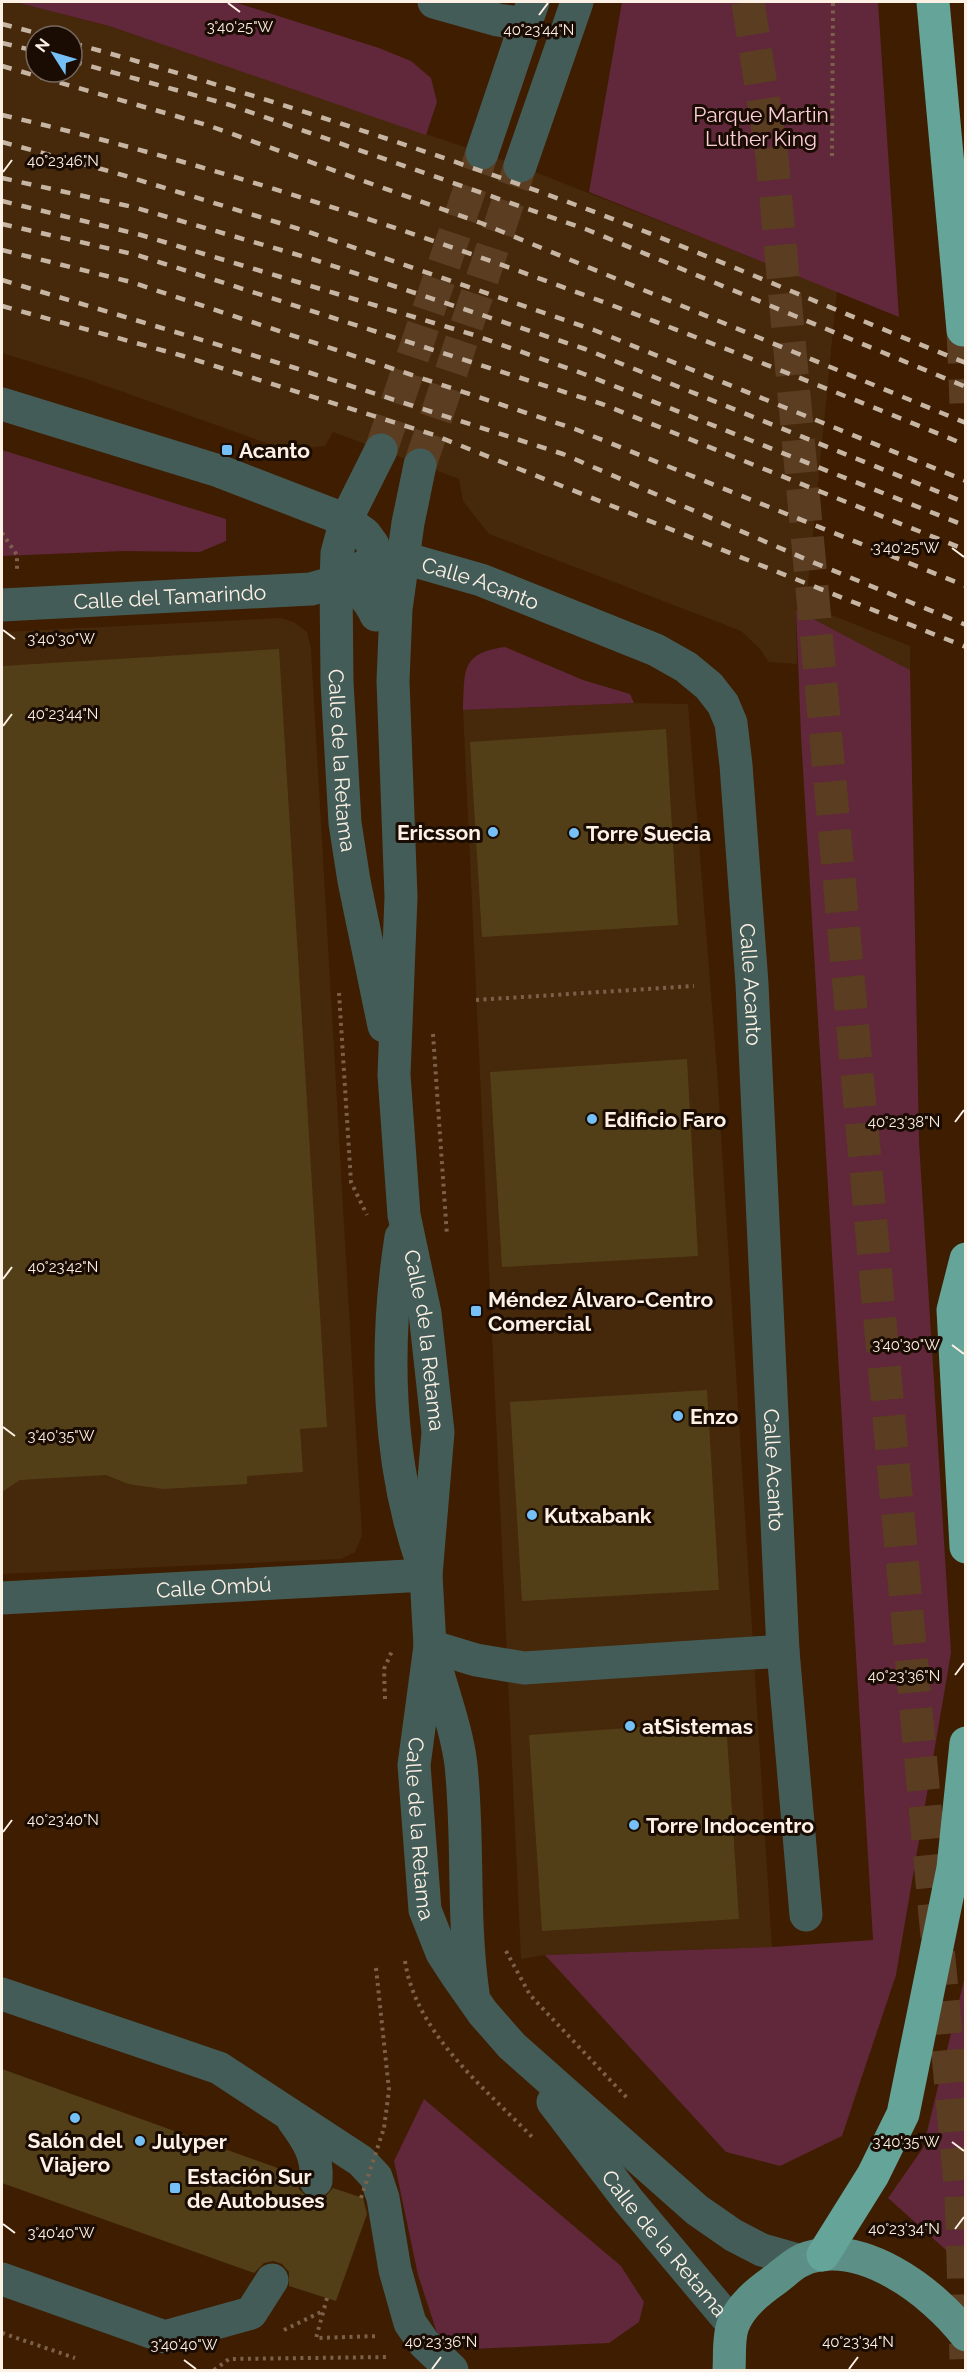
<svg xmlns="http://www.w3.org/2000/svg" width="967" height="2372" font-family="Raleway,sans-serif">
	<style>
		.built { fill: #46280a; fill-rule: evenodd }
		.green { fill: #61273a }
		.building { fill: #533f17 }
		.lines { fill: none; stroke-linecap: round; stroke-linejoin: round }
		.minor-tunnel { stroke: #5b3d22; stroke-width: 33; stroke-dasharray: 33 16; stroke-linecap: butt }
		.highway-tunnel { stroke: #5b3d22; stroke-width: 33; stroke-dasharray: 33 16; stroke-linecap: butt }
		.path { stroke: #7c614a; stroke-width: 4; stroke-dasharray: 3 4.5; stroke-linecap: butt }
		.minor { stroke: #435c57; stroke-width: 33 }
		.major { stroke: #5c9086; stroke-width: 33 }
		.highway { stroke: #65a499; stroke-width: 33 }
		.rail { stroke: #c7b5a4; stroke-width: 4.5; stroke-dasharray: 10 10; stroke-linecap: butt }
		.path-bridge { stroke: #7c614a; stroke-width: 4; stroke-dasharray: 3 4.5; stroke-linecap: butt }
		.ticks { fill: none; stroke: #fdf0e5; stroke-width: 2 }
		.poi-dot { fill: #75c0f6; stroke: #1a0c02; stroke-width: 2 }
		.labels { text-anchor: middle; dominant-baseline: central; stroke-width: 6; stroke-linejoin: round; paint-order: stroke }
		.park-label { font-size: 21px; fill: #fdcfdb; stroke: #1a0c02 }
		.poi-label { font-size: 21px; font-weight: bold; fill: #fdf0e5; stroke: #1a0c02; text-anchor: start }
		.street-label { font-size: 21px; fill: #fdf0e5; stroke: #1a0c02 }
		.ticks-label { font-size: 15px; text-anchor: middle; fill: #fdf0e5; stroke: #1a0c02; stroke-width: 6; stroke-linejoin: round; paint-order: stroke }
	</style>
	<rect width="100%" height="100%" fill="#3e1d00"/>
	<path class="built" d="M2 2H15L109 26 520 166 837 291 806 605 910 646V670L796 611 797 664 769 662 760 649 741 631 489 534 463 501 459 479 333 432 325 446 286 450 89 380 2 353ZM36 36H72V72H36Z
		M281 618 294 622 307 632 311 649 362 1536 355 1552 341 1559 2 1574V632Z
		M634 703 688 704 717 1069 772 1947 545 1955 521 1959 463 710Z"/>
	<path class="green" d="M15 2H234L379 48 411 61 431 78 437 102 426 135 109 26Z
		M622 2H878L899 317 589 192Z
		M2 450 226 519V541L200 552 124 551 2 556Z
		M796 610 910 670 919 1142 951 1653 896 1975 842 2136 780 2166 726 2152 545 1955 772 1947 873 1940 801 736Z
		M505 647 583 680 630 694 634 703 463 710C465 671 460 653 505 647Z
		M965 1976 966 2267H965L888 2198 923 2148Z
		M424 2099 621 2266 644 2302 639 2322 609 2343 472 2349 437 2333 418 2275 394 2161Z"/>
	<path class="building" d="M279 649 327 1427 300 1429 303 1472 247 1476V1484L163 1489 128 1484 106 1475 20 1480 2 1492V666Z
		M666 729 678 925 482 937 470 742Z
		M687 1059 698 1256 502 1267 490 1072Z
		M707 1390 719 1590 522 1601 510 1402Z
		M726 1721 739 1919 542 1931 529 1735Z
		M2 2069 297 2175 299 2189 307 2197 315 2200 324 2198 333 2188 363 2198 367 2214 336 2301 289 2286V2272L282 2264 273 2261 264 2263 254 2273 2 2183Z"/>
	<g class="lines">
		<path class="minor-tunnel" d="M381 450 482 153
			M420 465 520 166"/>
		<path class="highway-tunnel" d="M748 2 772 157 961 2195 966 2359
			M963 330 966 403"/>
		<path class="path" d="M832 156 833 2
			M2 533 17 555V569
			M339 993 351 1182 367 1215
			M476 1000 694 986
			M433 1034 447 1236
			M385 1699 384 1669 392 1651
			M506 1951 530 1995 628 2099
			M405 1961C416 2034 484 2087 533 2138
			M376 1968 389 2090 384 2128
			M327 2298 316 2338 379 2336
			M284 2330 323 2311
			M2 2333 75 2358
			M214 2370 229 2359 390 2357"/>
		<g class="minor">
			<path d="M434 2 498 20 526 24"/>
			<path d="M482 153 533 2"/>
			<path d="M520 166 577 2"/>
			<path d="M2 404 219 471 346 520 365 534 373 545 378 580"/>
			<path id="s1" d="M381 450 346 520 337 553 336 582 337 682 345 823 354 881 384 1026"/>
			<path id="s2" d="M420 465 408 523 396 609 393 681 401 897 394 1075 404 1215 425 1313 438 1432 426 1575 430 1646 414 1765 425 1910 442 1953 457 1976 483 2013 512 2046 697 2210 733 2235 762 2250 801 2261"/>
			<path d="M336 582C357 588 367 595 376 615"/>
			<path id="s3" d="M2 605 311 589 336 582 377 559 404 558 481 580 656 650 686 667 709 686 723 704 731 723 736 765 752 984 783 1651 524 1668 476 1660 430 1646"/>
			<path d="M401 1237C384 1346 387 1461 423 1565"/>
			<path id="s4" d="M2 1598 426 1575"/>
			<path d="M783 1651 806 1915"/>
			<path d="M434 1659C443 1694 457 1730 461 1765 469 1841 462 1917 473 1993"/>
			<path d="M2 1994 219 2068 361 2161 376 2177 383 2198 395 2270 410 2323 424 2343 452 2370"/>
			<path id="s5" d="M553 2102 628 2200 733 2325"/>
			<path d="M293 2120C308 2140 318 2156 316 2181"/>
			<path d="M2 2279 165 2337 251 2313 272 2280"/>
		</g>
		<path class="major" d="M729 2370C730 2357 728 2338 733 2325 741 2305 759 2291 776 2279 784 2273 793 2264 802 2260 860 2236 933 2292 966 2335"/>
		<path class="highway" d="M933 2 963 330
			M966 1259 953 1310 966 1547
			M823 2255 873 2175 903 2114 953 1868 966 1743"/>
		<path class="rail" d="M2 24 48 36
			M2 43 36 51
			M72 43C243 90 410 144 576 205 707 254 836 311 966 363
			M72 61 230 105 588 230 966 387
			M2 66 207 125 481 223 966 423
			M2 115C333 192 652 317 966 445
			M2 142 116 173 309 232 594 330 966 481
			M2 178 133 207 312 259 585 349 966 503
			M2 201 141 235 474 335 584 374 966 526
			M2 224 137 255 602 404 966 550
			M2 250 131 282 575 429 966 586
			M2 280 292 367 563 454 810 561 966 625
			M2 306 183 356 434 435 966 647"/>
		<path class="path-bridge" d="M361 2198 384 2128"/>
	</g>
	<path class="ticks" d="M228 3 240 12M539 15 548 3M3 172 12 160M952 548 964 557M3 630 15 639M3 726 12 714M955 1122 964 1110M3 1279 12 1267M952 1345 964 1354M3 1427 15 1436M955 1675 964 1663M3 1832 12 1820M952 2142 964 2151M3 2224 15 2233M955 2229 964 2217M184 2360 196 2369M432 2369 441 2357M849 2369 858 2357"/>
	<g class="poi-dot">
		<rect x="221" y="444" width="12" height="12" rx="3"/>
		<circle cx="493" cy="832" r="6"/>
		<circle cx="574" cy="833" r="6"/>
		<circle cx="592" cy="1119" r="6"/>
		<rect x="470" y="1305" width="12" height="12" rx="3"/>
		<circle cx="678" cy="1416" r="6"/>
		<circle cx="532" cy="1515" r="6"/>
		<circle cx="630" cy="1726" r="6"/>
		<circle cx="634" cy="1825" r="6"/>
		<circle cx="75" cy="2118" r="6"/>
		<circle cx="140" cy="2141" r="6"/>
		<rect x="169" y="2182" width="12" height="12" rx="3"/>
	</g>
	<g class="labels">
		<g class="park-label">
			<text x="761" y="114">Parque Martin<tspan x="761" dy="24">Luther King</tspan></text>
		</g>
		<g class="poi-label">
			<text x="239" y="450">Acanto</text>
			<text x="481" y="832" text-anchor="end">Ericsson</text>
			<text x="586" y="833">Torre Suecia</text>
			<text x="604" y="1119">Edificio Faro</text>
			<text x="488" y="1299">Méndez Álvaro-Centro<tspan x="488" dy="24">Comercial</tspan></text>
			<text x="690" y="1416">Enzo</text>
			<text x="544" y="1515">Kutxabank</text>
			<text x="642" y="1726">atSistemas</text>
			<text x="646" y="1825">Torre Indocentro</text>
			<text x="75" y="2140" text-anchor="middle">Salón del<tspan x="75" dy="24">Viajero</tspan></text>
			<text x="152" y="2141">Julyper</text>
			<text x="187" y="2176">Estación Sur<tspan x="187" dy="24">de Autobuses</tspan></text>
		</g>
		<g class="street-label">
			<text stroke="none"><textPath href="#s3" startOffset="490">Calle Acanto</textPath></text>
			<text stroke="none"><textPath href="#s3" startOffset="168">Calle del Tamarindo</textPath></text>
			<text stroke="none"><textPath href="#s1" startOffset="320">Calle de la Retama</textPath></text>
			<text stroke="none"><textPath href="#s3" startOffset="1048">Calle Acanto</textPath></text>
			<text stroke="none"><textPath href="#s2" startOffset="880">Calle de la Retama</textPath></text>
			<text stroke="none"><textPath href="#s3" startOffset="1534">Calle Acanto</textPath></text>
			<text stroke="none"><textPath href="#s4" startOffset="212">Calle Ombú</textPath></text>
			<text stroke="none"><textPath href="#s2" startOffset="1371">Calle de la Retama</textPath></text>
			<text stroke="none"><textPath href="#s5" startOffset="180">Calle de la Retama</textPath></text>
		</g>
	</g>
	<g class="ticks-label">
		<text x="240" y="32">3°40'25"W</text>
		<text x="539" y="35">40°23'44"N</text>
		<text x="63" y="166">40°23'46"N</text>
		<text x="906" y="553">3°40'25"W</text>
		<text x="61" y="644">3°40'30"W</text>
		<text x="63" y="719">40°23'44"N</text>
		<text x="904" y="1127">40°23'38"N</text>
		<text x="63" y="1272">40°23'42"N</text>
		<text x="906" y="1350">3°40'30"W</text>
		<text x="61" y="1441">3°40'35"W</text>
		<text x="904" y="1681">40°23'36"N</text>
		<text x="63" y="1825">40°23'40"N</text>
		<text x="906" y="2147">3°40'35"W</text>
		<text x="904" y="2234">40°23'34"N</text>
		<text x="61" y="2238">3°40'40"W</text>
		<text x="441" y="2347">40°23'36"N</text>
		<text x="858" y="2347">40°23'34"N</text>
		<text x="184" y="2350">3°40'40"W</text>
	</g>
	<rect width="967" height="2372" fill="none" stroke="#fdf0e5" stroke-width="6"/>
	<g transform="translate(54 54) rotate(307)"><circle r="28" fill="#1a0c02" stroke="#75675d" stroke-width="1.5"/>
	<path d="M0-4.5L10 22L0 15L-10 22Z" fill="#75c0f6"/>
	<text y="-9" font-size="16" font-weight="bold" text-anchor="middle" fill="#fdf0e5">N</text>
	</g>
</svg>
